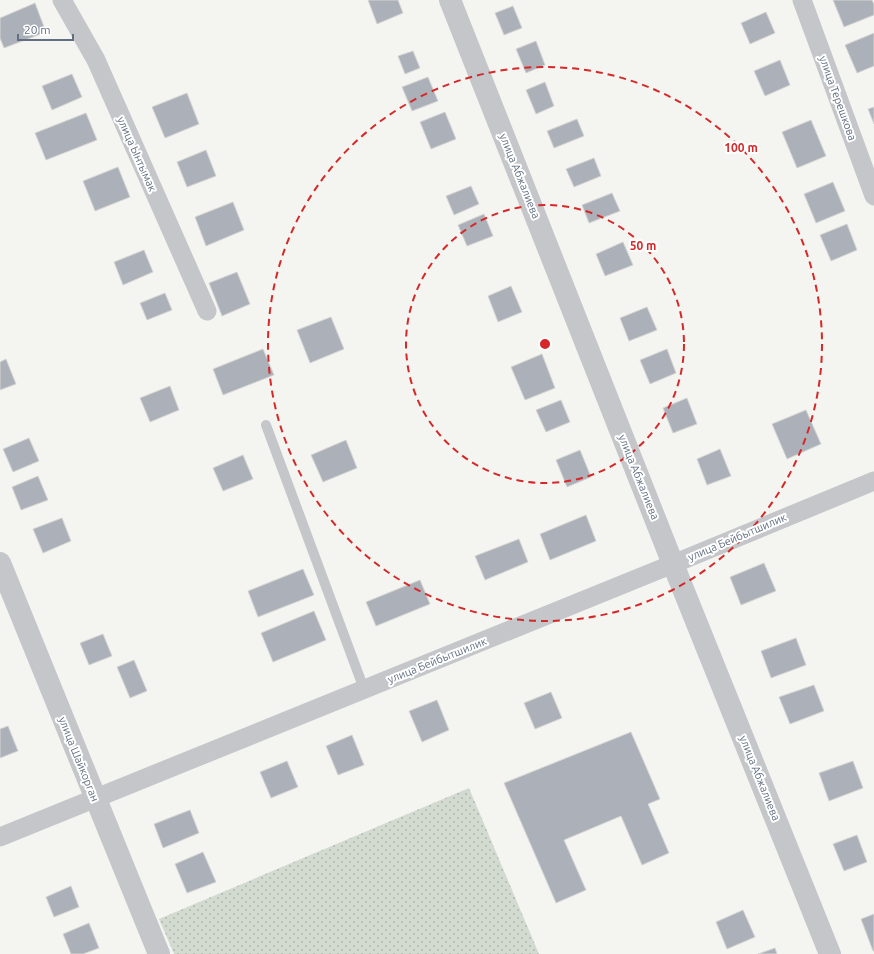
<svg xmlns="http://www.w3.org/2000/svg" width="874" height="954" font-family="Ubuntu,sans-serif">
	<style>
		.park { fill: url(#park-dots) }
		.building { fill: #acb1b9; stroke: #d5d5d3 }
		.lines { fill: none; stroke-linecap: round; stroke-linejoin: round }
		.service { stroke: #c4c6ca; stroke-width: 10 }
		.minor { stroke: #c4c6ca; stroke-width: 19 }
		.tertiary { stroke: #c4c6ca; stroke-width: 22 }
		.ring { fill: none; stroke: #d62828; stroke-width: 2; stroke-dasharray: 7 5 }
		.labels { text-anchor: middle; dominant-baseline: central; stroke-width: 4; stroke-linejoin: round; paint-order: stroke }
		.street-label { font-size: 11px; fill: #626f82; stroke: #fff }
		.centre { fill: #d62828; stroke: #fff; stroke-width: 2 }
		.ring-label { font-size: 12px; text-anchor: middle; font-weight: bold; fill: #d62828; stroke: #fff; stroke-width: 4; stroke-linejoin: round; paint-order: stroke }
	</style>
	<defs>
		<pattern id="park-dots" width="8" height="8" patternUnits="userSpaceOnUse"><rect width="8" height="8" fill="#d3dbd1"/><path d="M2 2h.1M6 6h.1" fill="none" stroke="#afb6af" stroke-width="1.8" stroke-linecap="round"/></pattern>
	</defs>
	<rect width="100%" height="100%" fill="#f4f4f0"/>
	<path class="park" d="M469 788 539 954H174L159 919Z"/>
	<path class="building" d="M369 0H398L403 13 377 24 368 0Z
		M833 0H872L874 4V15L844 27Z
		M35 3 46 32 4 48 0 38V18Z
		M513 6 522 28 504 35 495 13Z
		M766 12 775 33 750 44 741 23Z
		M874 33V66L857 73 845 45Z
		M536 41 545 65 526 73 516 49Z
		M413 51 420 68 405 74 398 56Z
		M780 60 790 85 765 96 754 71Z
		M72 74 82 97 52 110 42 86Z
		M428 77 438 101 412 111 402 87Z
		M545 82 554 106 536 114 526 90Z
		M187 93 199 124 165 138 152 107Z
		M874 107V124L868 109Z
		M445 112 456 139 431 149 420 122Z
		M86 113 97 140 46 160 35 133Z
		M577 119 584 136 554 148 547 131Z
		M811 120 826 156 797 168 782 132Z
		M206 150 216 176 187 187 177 162Z
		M594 158 601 176 574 187 566 169Z
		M118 167 130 197 95 211 83 181Z
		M833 182 845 211 816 223 804 194Z
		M471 186 479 204 454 215 446 196Z
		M612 193 620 211 589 223 582 205Z
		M233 202 244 230 206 246 195 217Z
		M484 214 493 236 467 246 458 225Z
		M847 224 857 250 831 261 820 235Z
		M623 242 633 265 605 276 596 254Z
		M144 250 153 272 123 285 114 262Z
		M237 272 250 304 222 316 209 283Z
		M511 286 522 312 498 322 488 296Z
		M165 293 172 310 147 320 140 303Z
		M647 307 657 330 629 341 620 318Z
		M331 317 344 349 310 363 297 330Z
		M263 349 274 375 223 395 213 369Z
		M667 349 676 373 650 384 640 360Z
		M542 354 555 388 525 400 511 367Z
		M6 359 16 384 0 390V362Z
		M170 386 179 410 150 422 140 398Z
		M687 398 697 424 673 433 663 408Z
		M561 400 570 422 546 432 536 410Z
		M806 410 821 444 787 459 772 424Z
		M29 438 39 461 13 472 3 449Z
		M346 440 357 468 323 482 311 455Z
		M720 449 731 476 707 485 697 459Z
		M580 450 591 477 567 487 556 460Z
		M243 455 253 479 223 491 213 468Z
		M38 476 48 500 21 510 12 487Z
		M586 515 596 541 550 560 540 534Z
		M62 518 71 541 43 553 33 529Z
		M519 539 528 562 485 580 475 556Z
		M764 563 776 591 741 605 730 577Z
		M303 569 314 595 258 617 248 591Z
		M420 580 430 604 376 626 366 602Z
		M314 611 326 640 273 662 261 633Z
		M103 634 112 656 89 665 80 643Z
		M796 638 806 665 771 678 761 651Z
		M134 660 147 691 130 698 117 667Z
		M814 685 824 711 790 724 779 697Z
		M551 692 562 718 535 729 524 703Z
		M437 700 449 730 422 742 409 711Z
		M8 726 18 751 0 758V729Z
		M631 732 660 799 648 804 669 853 642 865 621 816 564 840 586 890 556 903 504 783Z
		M352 735 364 765 338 775 326 746Z
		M287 761 298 787 271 798 260 772Z
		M853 761 863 788 829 801 819 773Z
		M190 810 199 833 163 848 154 824Z
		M857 835 867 862 844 871 833 844Z
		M203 852 216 882 187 893 175 864Z
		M71 886 79 907 54 917 46 897Z
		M743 910 755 937 727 949 716 922Z
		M874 914V951H873L861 919Z
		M89 923 99 948 83 954H71L63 934Z
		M775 948 777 954H758Z"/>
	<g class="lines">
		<path class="service" d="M266 425 364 689"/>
		<path class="minor" d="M62 0 96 60 207 311
			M802 0 874 196
			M0 837 673 564 874 481"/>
		<path class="tertiary" d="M450 0 673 564 830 954
			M0 563 159 954"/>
	</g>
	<g class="ring">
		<circle cx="545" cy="344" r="139"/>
		<circle cx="545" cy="344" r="277"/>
	</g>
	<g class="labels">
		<g class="street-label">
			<text transform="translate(838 98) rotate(70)">улица Терешкова</text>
			<text transform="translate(137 154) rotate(66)">улица Ынтымак</text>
			<text transform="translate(520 176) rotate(68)">улица Абжалиева</text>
			<text transform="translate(639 477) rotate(68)">улица Абжалиева</text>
			<text transform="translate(737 537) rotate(-23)">улица Бейбытшилик</text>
			<text transform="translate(437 660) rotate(-22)">улица Бейбытшилик</text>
			<text transform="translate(79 759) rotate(68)">улица Шайкорган</text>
			<text transform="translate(760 778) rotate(68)">улица Абжалиева</text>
		</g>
	</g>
	<circle cx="545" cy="344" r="6" class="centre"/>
	<g class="ring-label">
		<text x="741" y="152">100 m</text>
		<text x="643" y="250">50 m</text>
	</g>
	<path d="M18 34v6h55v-6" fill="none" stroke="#626f82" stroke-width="2"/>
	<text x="24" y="34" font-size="12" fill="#626f82" stroke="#ffffff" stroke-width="3" paint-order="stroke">20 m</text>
</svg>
